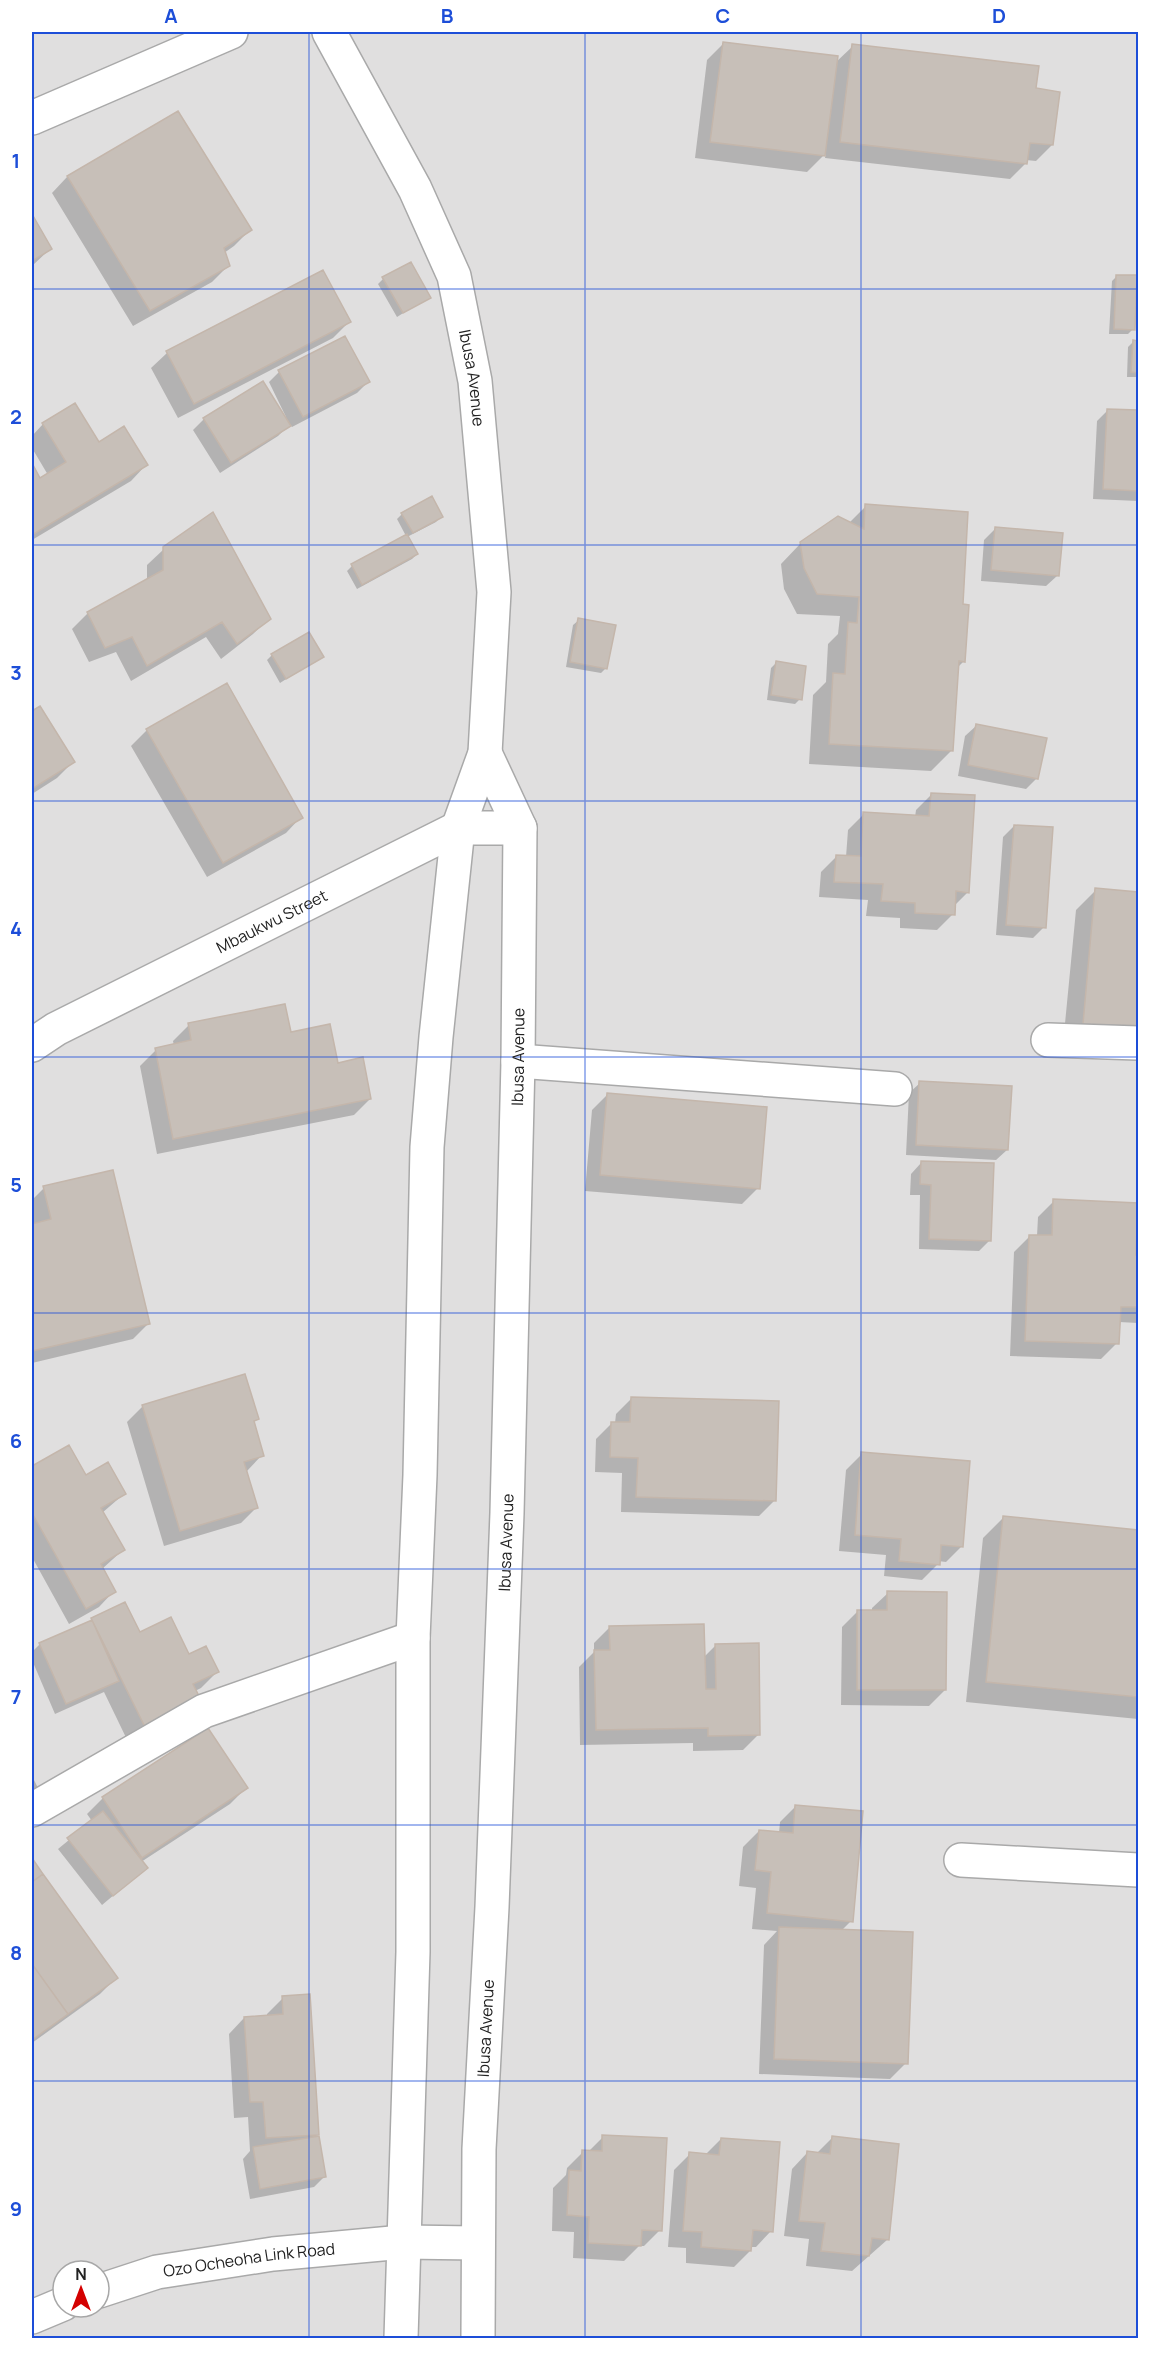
<svg xmlns="http://www.w3.org/2000/svg" width="1170" height="2370" font-family="Manrope,sans-serif">
	<style>
		.residential { fill: #e0dfdf; fill-rule: evenodd }
		.shadow { fill: #0003 }
		.building { fill: #c7bfb8; stroke: #c4b6ab; stroke-width: 1.5 }
		.lines { fill: none; stroke-linecap: round; stroke-linejoin: round }
		.minor-casing { stroke: #a9a9a9; stroke-width: 36 }
		.minor { stroke: #fff; stroke-width: 33 }
		.grid { fill: none; stroke: #1d4ed8; stroke-width: 1.5; stroke-opacity: 0.55 }
		.labels { text-anchor: middle; dominant-baseline: central; stroke-width: 5; stroke-linejoin: round; paint-order: stroke }
		.street-label { font-size: 16px; fill: #222; stroke: #fff }
		.neatline { fill: none; stroke: #1d4ed8; stroke-width: 2 }
		.grid-label { font-size: 20px; text-anchor: middle; font-weight: bold; fill: #1d4ed8 }
	</style>
	<rect width="100%" height="100%" fill="#f2efe9"/>
	<path class="residential" d="M32 32H1138V2338H32ZM63 2271H99V2307H63Z"/>
	<path class="shadow" d="M723 44 835 63 853 46 1034 90 1052 145 1036 161 1026 160V163L1010 179 825 158 826 153 807 172 695 158 707 60Z
		M177 113 250 230 234 246 224 253 228 266 212 282 133 326 52 193 67 177Z
		M32 217 50 249 32 266Z
		M1117 276 1133 329 1128 334H1109L1112 281Z
		M383 279 429 297 397 317 378 284Z
		M349 322 333 338 178 418 151 368 167 353Z
		M1133 342H1138L1137 377H1127L1128 347Z
		M279 372 368 382 357 393 292 427 290 424 278 436 220 473 193 430 204 419 263 383 284 418 286 417 269 382Z
		M75 405 98 444 146 465 131 481 32 540V466L40 480 48 475 32 448V436L43 424Z
		M1108 410 1138 411V501L1093 499 1097 421Z
		M866 506 961 606 964 661 957 668 951 751 931 771 809 764 813 695 826 682 828 644 838 634 840 616 797 614 784 589 781 564 801 543 849 523Z
		M402 514 441 516 436 522 407 537 417 554 412 559 357 589 347 571 352 566 406 536 397 519Z
		M995 529 1057 576 1046 586 981 581 984 540Z
		M164 549 269 618 253 634 221 659 206 637 131 681 116 652 89 662 72 629 88 613 147 580V565Z
		M579 620 606 668 601 673 566 667 573 625Z
		M272 655 322 656 280 683 267 660Z
		M776 663 800 699 795 704 767 700 771 668Z
		M39 708 73 762 57 778 32 794V713Z
		M976 726 1037 778 1026 789 958 776 965 736Z
		M147 730 301 817 286 833 207 877 131 746Z
		M932 794 968 892 954 906 953 914 937 930 900 928V918L866 916 868 900 819 897 821 872 837 856 846 857 848 830 864 814 915 817 916 810Z
		M1014 826 1044 927 1033 938 996 935 1003 837Z
		M1096 890 1138 894V1051L1063 1044 1076 910Z
		M189 1025 290 1034 337 1064 370 1099 354 1115 157 1154 140 1066 156 1050 174 1046 173 1041Z
		M920 1083 1007 1150 996 1160 906 1155 909 1093Z
		M608 1094 758 1188 742 1204 585 1191 592 1110Z
		M921 1163 990 1240 979 1251 919 1249 920 1195H910L911 1174Z
		M44 1188 149 1323 133 1339 32 1363V1200Z
		M1054 1201 1134 1256 1138 1257V1323L1119 1322 1117 1343 1101 1359 1010 1356 1014 1252 1030 1236H1037L1038 1217Z
		M632 1398 775 1500 759 1516 621 1512 622 1473 595 1472 596 1439 612 1423H615L616 1414Z
		M143 1406 257 1419 253 1423 262 1455 247 1471 256 1508 241 1523 164 1546 127 1422Z
		M69 1447 85 1477 124 1494 102 1513 123 1550 102 1569 114 1591 99 1607 69 1624 32 1557V1468Z
		M862 1454 962 1546 946 1562 938 1561V1564L922 1580 884 1576 886 1555 839 1551 846 1470Z
		M1004 1517 1138 1531V1719L966 1702 983 1538Z
		M888 1593 945 1690 929 1706 841 1705 842 1627 858 1611H872V1608Z
		M92 1620 188 1656 217 1672 201 1688 195 1691 133 1752 104 1692 55 1714 32 1660V1652L40 1644Z
		M610 1627 703 1658 716 1645 759 1734 743 1750 693 1751V1743L580 1745 579 1667 594 1652V1643Z
		M32 1776 42 1796 32 1806Z
		M246 1788 230 1804 141 1862 146 1868 102 1905 58 1849 92 1821 87 1814 103 1798Z
		M796 1806 851 1921 841 1931 906 2063 890 2079 759 2074 764 1945 777 1931 752 1929 756 1888 739 1886 743 1847 759 1831 779 1833 780 1822Z
		M32 1861 116 1978 100 1994 32 2043Z
		M283 1998 317 2134 314 2138 325 2176 314 2187 250 2199 243 2159 250 2151 248 2117 234 2118 229 2034 244 2018 267 2017V2014Z
		M603 2137 660 2230 644 2246H639L624 2261 573 2258 574 2232 552 2231 553 2188 566 2175 567 2168 583 2152H588Z
		M832 2138 887 2240 852 2271 806 2266 809 2239 784 2236 792 2169 807 2153 816 2154Z
		M721 2139 771 2231 756 2247H750V2251L734 2267 686 2263V2248L668 2247 674 2170 690 2154 705 2155Z"/>
	<path class="building" d="M723 42 838 56 825 156 710 142Z
		M852 44 1039 66 1036 88 1060 92 1053 145 1030 143 1027 164 840 142Z
		M178 111 252 230 224 248 230 266 150 311 67 176Z
		M32 214 52 249 32 261Z
		M411 262 431 298 403 313 382 277Z
		M323 270 351 322 194 404 166 351Z
		M1116 275H1137L1135 330 1114 329Z
		M345 336 370 382 303 417 278 370Z
		M1133 340 1138 341V373L1131 372Z
		M263 381 291 426 231 463 203 418Z
		M75 403 99 442 124 426 148 465 32 535V463L40 478 66 462 42 423Z
		M1107 409 1138 410V491L1103 489Z
		M432 496 443 517 413 533 401 513Z
		M865 504 968 512 963 604 969 605 965 662 959 661 953 751 829 744 833 673 845 674 848 622 857 623 859 597 817 594 804 568 800 542 838 516 864 529Z
		M213 512 271 619 237 644 222 622 147 666 132 637 105 648 87 612 163 570V547Z
		M995 527 1063 533 1059 576 991 570Z
		M407 534 418 554 362 585 351 564Z
		M578 618 616 625 607 669 570 662Z
		M309 632 324 657 286 679 271 654Z
		M776 661 806 666 802 700 771 695Z
		M227 683 303 818 223 863 146 729Z
		M40 706 75 762 32 789V711Z
		M976 724 1047 738 1038 779 968 765Z
		M931 793 975 795 969 893 956 891 955 915 915 913V903L881 901 883 884 834 882 836 855 861 856 863 812 929 816Z
		M1014 825 1053 827 1046 928 1006 925Z
		M1095 888 1138 892V1029L1083 1024Z
		M285 1004 291 1032 330 1024 338 1063 363 1057 371 1099 173 1139 155 1048 191 1040 188 1023Z
		M919 1081 1012 1086 1008 1150 916 1145Z
		M607 1093 767 1107 760 1189 600 1175Z
		M921 1161 994 1163 991 1241 929 1239 931 1185 920 1184Z
		M113 1170 150 1324 32 1351V1224L51 1219 43 1186Z
		M1053 1199 1138 1203 1136 1255H1138V1307H1121L1119 1344 1025 1341 1029 1235H1052Z
		M245 1374 259 1419 254 1421 264 1456 244 1462 258 1508 180 1531 142 1405Z
		M631 1397 779 1401 776 1501 636 1497 638 1458 610 1457 611 1422H630Z
		M69 1445 86 1475 108 1462 126 1494 101 1508 125 1550 101 1564 116 1592 86 1609 32 1513V1466Z
		M861 1452 970 1461 963 1547 941 1545 940 1565 899 1561 901 1539 855 1535Z
		M1003 1516 1138 1530V1697L986 1682Z
		M887 1591 947 1592 946 1690H857V1610H887Z
		M125 1602 140 1632 171 1617 189 1654 206 1646 219 1672 193 1684 206 1710 150 1737 91 1618Z
		M92 1620 119 1681 66 1704 39 1643Z
		M704 1624 706 1689H716L715 1644 759 1643 760 1735 708 1736V1728L596 1730 594 1650H610L609 1626Z
		M208 1728 248 1788 142 1858 102 1797Z
		M795 1805 863 1811 853 1922 767 1913 771 1872 755 1870 759 1830 793 1833Z
		M103 1811 148 1868 113 1896 67 1838Z
		M32 1858 43 1874 32 1882Z
		M43 1874 118 1978 68 2014 32 1964V1882Z
		M779 1927 913 1932 908 2064 774 2059Z
		M32 1964 68 2014 32 2040Z
		M310 1994 319 2135 266 2138 263 2102H250L244 2017 283 2014 282 1996Z
		M602 2135 667 2138 662 2231 642 2230 641 2246 588 2243 589 2217 567 2215 569 2170 581 2171 582 2150 602 2151Z
		M319 2136 326 2177 260 2189 253 2147Z
		M832 2136 899 2144 889 2240 872 2238 869 2256 821 2251 825 2223 799 2221 807 2151 830 2154Z
		M721 2138 780 2142 773 2232 753 2230 751 2251 701 2247 702 2232 683 2231 689 2152 719 2155Z"/>
	<g class="lines">
		<defs>
			<g id="minor">
				<path id="s1" d="M329 32 415 189 454 276 475 381 494 592 485 753 458 828 436 1037 427 1147 420 1475 413 1638V1952L401 2338"/>
				<path d="M32 118 231 32"/>
				<path d="M1048 1040 1138 1043"/>
				<path id="s2" d="M32 1045 56 1029 458 828H520"/>
				<path d="M518 1061 895 1089"/>
				<path d="M32 1810 204 1711 413 1638"/>
				<path d="M961 1860 1138 1870"/>
				<path id="s3" d="M99 2291 157 2272 273 2254 403 2242 477 2243"/>
				<path d="M32 2317 63 2304"/>
				<path id="s4" d="M478 2338 479 2149 492 1907 507 1513 518 1061 520 828 485 753"/>
			</g>
		</defs>
		<use href="#minor" class="minor-casing"/>
		<use href="#minor" class="minor"/>
	</g>
	<path class="grid" d="M309 32V2338M585 32V2338M861 32V2338M32 289H1138M32 545H1138M32 801H1138M32 1057H1138M32 1313H1138M32 1569H1138M32 1825H1138M32 2081H1138"/>
	<g class="labels">
		<g class="street-label">
			<text stroke="none"><textPath href="#s1" startOffset="378">Ibusa Avenue</textPath></text>
			<text stroke="none"><textPath href="#s2" startOffset="270">Mbaukwu Street</textPath></text>
			<text stroke="none"><textPath href="#s4" startOffset="1282">Ibusa Avenue</textPath></text>
			<text stroke="none"><textPath href="#s4" startOffset="796">Ibusa Avenue</textPath></text>
			<text stroke="none"><textPath href="#s4" startOffset="310">Ibusa Avenue</textPath></text>
			<text stroke="none"><textPath href="#s3" startOffset="154">Ozo Ocheoha Link Road</textPath></text>
		</g>
	</g>
	<rect width="1170" height="2370" fill="none" stroke="#ffffff" stroke-width="66"/>
	<g transform="translate(81 2289)"><circle r="28" fill="#ffffff" stroke="#a7a7a7" stroke-width="1.5"/>
	<path d="M0-4.5L10 22L0 15L-10 22Z" fill="#d40000"/>
	<text y="-9" font-size="16" font-weight="bold" text-anchor="middle" fill="#222222">N</text>
	</g>
	<rect x="33" y="33" width="1104" height="2304" class="neatline"/>
	<g class="grid-label">
		<text x="171" y="23">A</text>
		<text x="447" y="23">B</text>
		<text x="723" y="23">C</text>
		<text x="999" y="23">D</text>
		<text x="16" y="168">1</text>
		<text x="16" y="424">2</text>
		<text x="16" y="680">3</text>
		<text x="16" y="936">4</text>
		<text x="16" y="1192">5</text>
		<text x="16" y="1448">6</text>
		<text x="16" y="1704">7</text>
		<text x="16" y="1960">8</text>
		<text x="16" y="2216">9</text>
	</g>
</svg>
